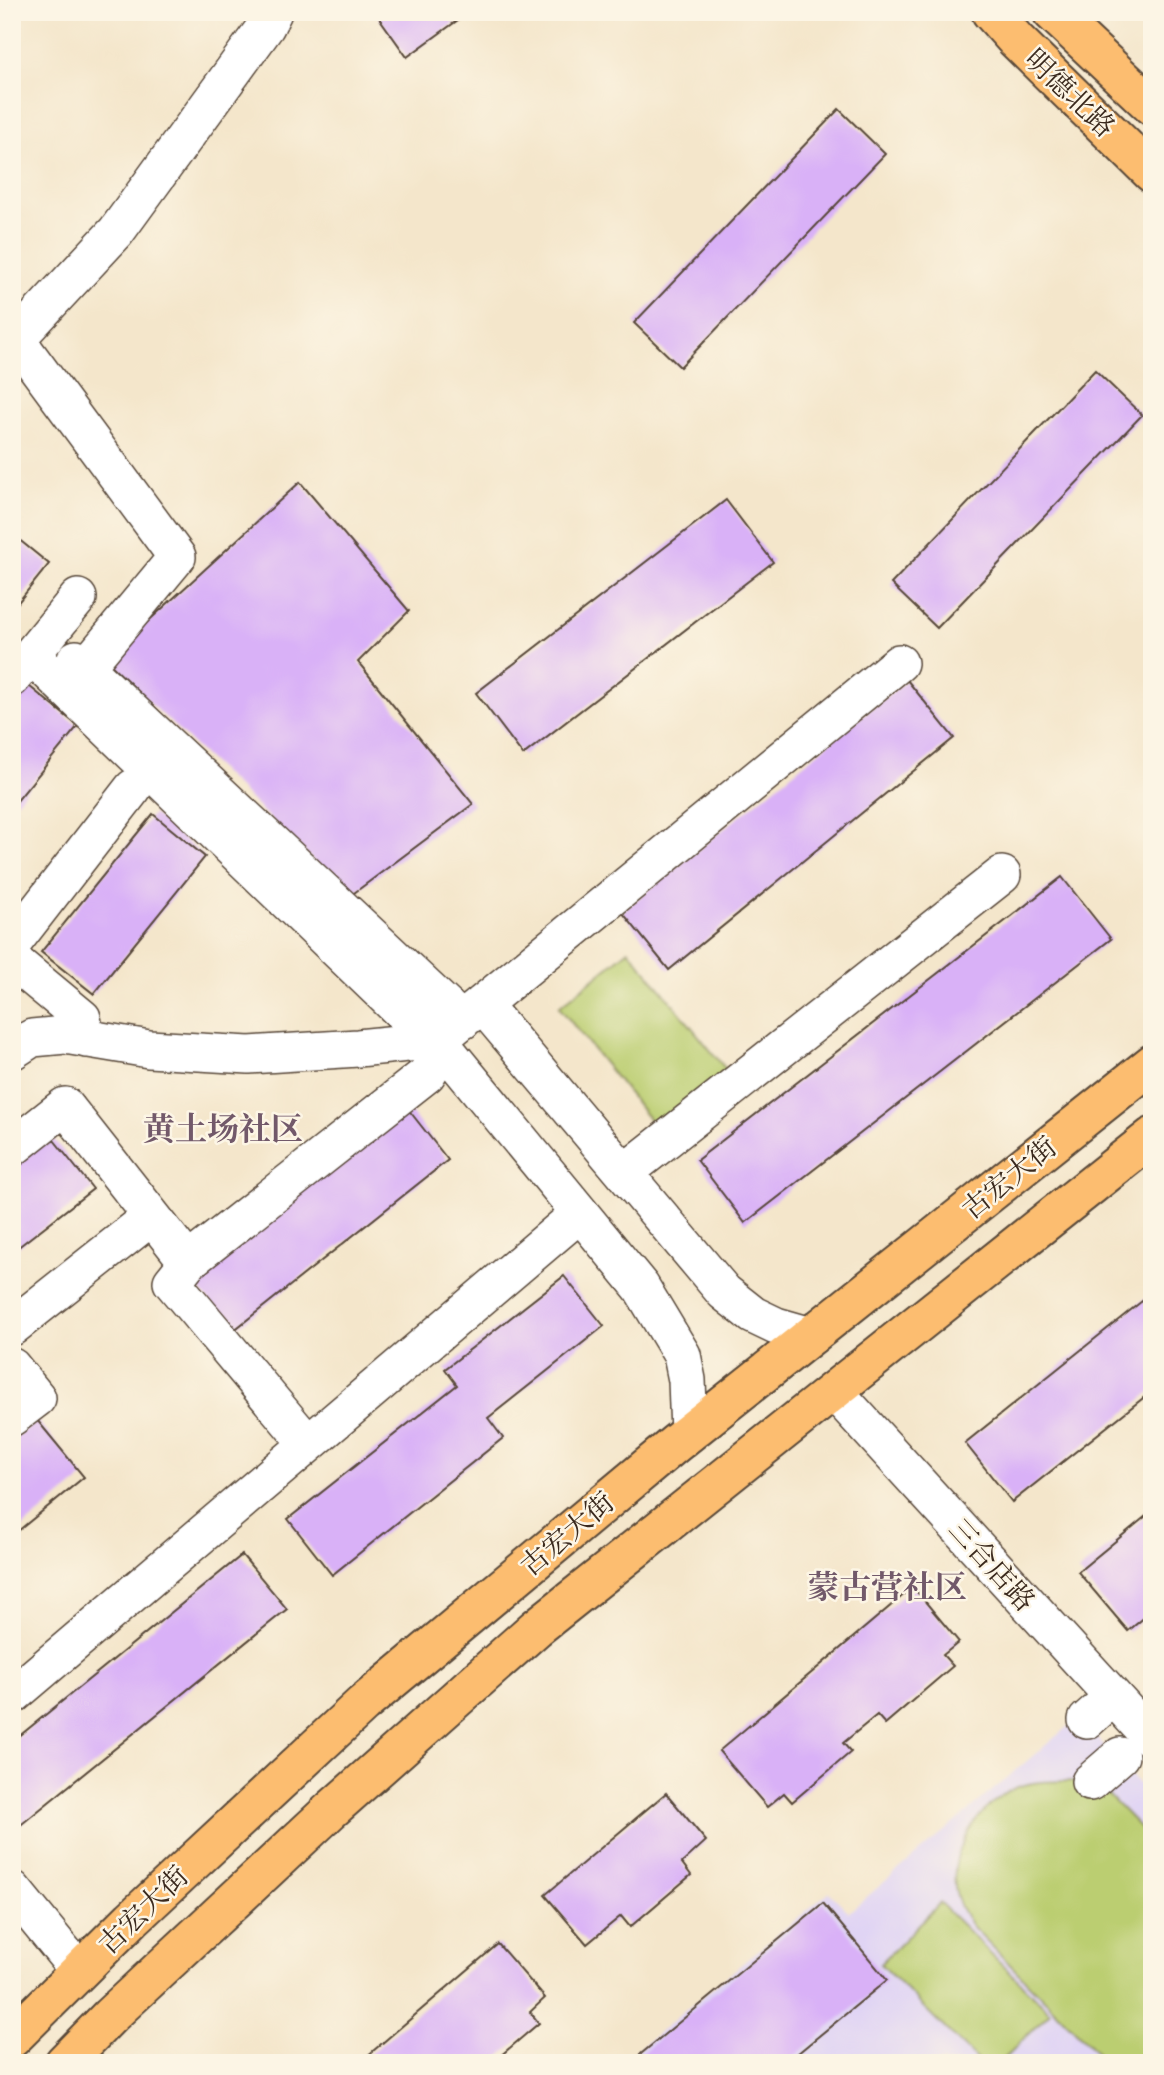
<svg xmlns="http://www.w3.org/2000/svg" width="1164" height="2075" font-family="'IM FELL Great Primer','Noto Serif SC',serif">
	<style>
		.built { fill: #e0d4f4 }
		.green { fill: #bbce71; stroke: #7b7c48; stroke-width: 2 }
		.building { fill: #d9b1f7 }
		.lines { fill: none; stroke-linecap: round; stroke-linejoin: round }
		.minor-casing { stroke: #574638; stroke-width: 40 }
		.major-casing { stroke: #574638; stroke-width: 42 }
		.path { stroke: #574638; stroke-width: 4.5; stroke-dasharray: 5 5; stroke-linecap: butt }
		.minor { stroke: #fff; stroke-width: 37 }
		.major { stroke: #fcbd6f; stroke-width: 38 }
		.labels { text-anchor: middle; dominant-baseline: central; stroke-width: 5; stroke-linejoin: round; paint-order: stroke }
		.street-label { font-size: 28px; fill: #3b2a1e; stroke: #fcf5e5 }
		.quarter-label { font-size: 32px; font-weight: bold; fill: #72596a; stroke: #fcf5e5 }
	</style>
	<rect width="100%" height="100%" fill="#fcf5e5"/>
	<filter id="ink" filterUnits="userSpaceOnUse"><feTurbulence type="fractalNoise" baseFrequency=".0143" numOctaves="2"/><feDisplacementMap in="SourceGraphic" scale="14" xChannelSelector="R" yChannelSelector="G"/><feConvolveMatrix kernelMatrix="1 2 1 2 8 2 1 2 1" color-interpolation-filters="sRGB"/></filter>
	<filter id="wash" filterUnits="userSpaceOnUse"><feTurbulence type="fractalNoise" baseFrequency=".00686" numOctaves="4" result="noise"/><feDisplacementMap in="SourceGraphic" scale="28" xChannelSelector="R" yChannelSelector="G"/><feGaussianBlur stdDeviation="1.57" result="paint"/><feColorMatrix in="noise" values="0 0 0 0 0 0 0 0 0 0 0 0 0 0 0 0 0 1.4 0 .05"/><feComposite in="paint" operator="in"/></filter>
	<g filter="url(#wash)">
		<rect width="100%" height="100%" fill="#f4e6cb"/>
		<path class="built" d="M1079 1717 1152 1799V2063H622L829 1892 849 1912Z"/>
		<path class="green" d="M629 950 729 1073 658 1130 559 1007Z
			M1073 1781 1106 1793 1152 1840V2063H1107L972 1926C968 1919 962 1911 959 1902 943 1861 973 1812 1009 1791 1028 1780 1052 1782 1073 1781Z
			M940 1903 1050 2012 1000 2063H980L880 1964Z"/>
		<g id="blocks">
			<path class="building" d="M375 12H469L407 57Z
				M839 109 885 154 680 367 634 323Z
				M1095 370 1142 415 937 628 891 584Z
				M300 482 409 611 358 662 473 804 350 896 106 660Z
				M726 500 773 562 523 755 476 693Z
				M12 534 49 564 12 610Z
				M907 680 954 738 669 970 622 912Z
				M24 682 78 726 12 807V697Z
				M153 814 205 857 94 994 41 952Z
				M1062 877 1111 939 745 1223 697 1160Z
				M404 1104 448 1160 233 1331 189 1275Z
				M50 1135 93 1189 12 1252V1165Z
				M564 1276 604 1326 488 1418 503 1438 332 1575 288 1519 457 1385 445 1369Z
				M1152 1293V1391L1012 1502 965 1443Z
				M37 1420 84 1477 12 1536V1441Z
				M1152 1511V1611L1128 1631 1078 1572Z
				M242 1555 287 1609 12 1832V1742Z
				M913 1587 959 1642 943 1655 953 1666 885 1724 877 1715 843 1743 851 1752 792 1802 784 1793 767 1807 719 1751Z
				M666 1793 706 1841 682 1863 691 1875 630 1927 621 1916 587 1944 545 1895Z
				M823 1903 887 1980 786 2063H630Z
				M498 1944 545 1998 530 2012 539 2023 492 2063H359Z"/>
		</g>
	</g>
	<g filter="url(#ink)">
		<use href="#blocks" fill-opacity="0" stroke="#574638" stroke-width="2"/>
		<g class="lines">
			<defs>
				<path id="minor" d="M31 655 408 1018 438 1040 641 1287 682 1355 687 1380 689 1433
					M76 659 462 1021
					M85 668 177 557 16 339 116 232 266 26 273 12
					M12 678 78 598
					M12 944 133 788
					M12 960 82 1018 86 1039
					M482 1004 724 1292 753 1315 776 1326 811 1336
					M12 1051 32 1038 65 1035 149 1049 249 1055 358 1048 438 1040 899 663
					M12 1148 65 1106 188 1262 427 1074 434 1062 438 1040
					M624 1173 1002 875
					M188 1262 172 1282 308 1444
					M12 1327 151 1217
					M12 1367 37 1398 12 1417
					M834 1391 1152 1739
					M12 1696 580 1213
					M1087 1720 1112 1698
					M1090 1782 1120 1756
					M12 1889 79 1971"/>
				<path id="major" d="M991 12 1016 40 1152 173
					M1052 12 1152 106
					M12 2038 132 1919 363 1704 675 1444 1152 1064
					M64 2063 110 2016 331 1810 536 1628 1152 1137"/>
			</defs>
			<use href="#minor" class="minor-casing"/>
			<use href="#major" class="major-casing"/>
			<path class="path" d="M1144 1783 1152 1792"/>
			<use href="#minor" class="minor"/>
			<use href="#major" class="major"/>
		</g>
	</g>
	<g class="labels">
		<g class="street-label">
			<text transform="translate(1070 93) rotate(44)">明德北路</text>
			<text transform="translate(1009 1178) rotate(-39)">古宏大街</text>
			<text transform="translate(567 1534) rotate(-40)">古宏大街</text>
			<text transform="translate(992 1565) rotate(48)">三合店路</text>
			<text transform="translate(143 1910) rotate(-44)">古宏大街</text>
		</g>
		<g class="quarter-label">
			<text x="223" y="1129">黄土场社区</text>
			<text x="887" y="1587">蒙古营社区</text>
		</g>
	</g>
	<rect width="1164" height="2075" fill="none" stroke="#fcf5e5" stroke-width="42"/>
</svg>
